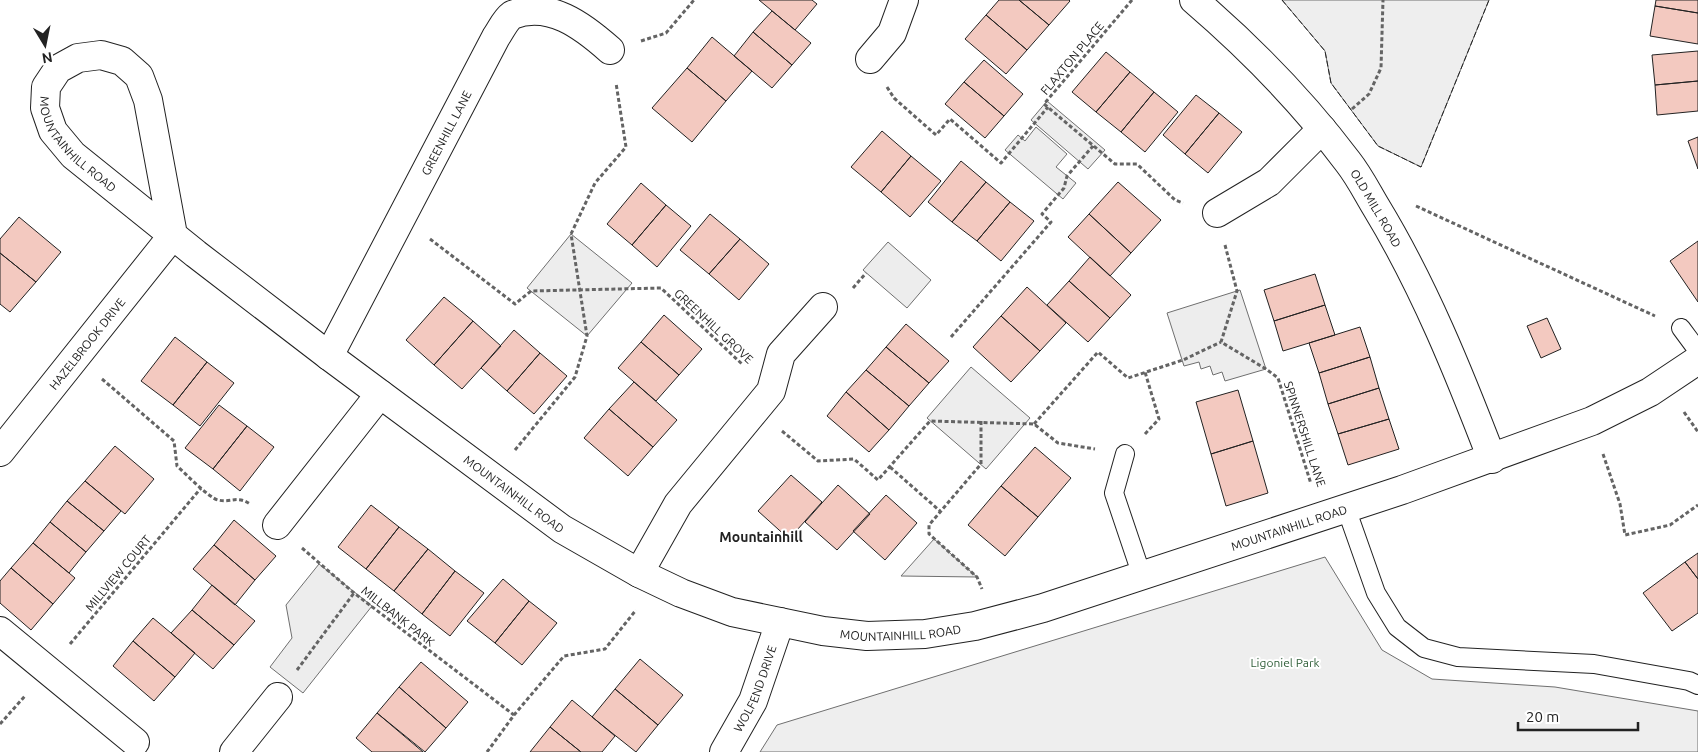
<svg xmlns="http://www.w3.org/2000/svg" width="1698" height="752" font-family="Ubuntu,sans-serif">
	<style>
		.green { fill: #eee; stroke: #6f6f6f }
		.parking { fill: #ededed; stroke: #6f6f6f }
		.building { fill: #f3c9c0; stroke: #222 }
		.lines { fill: none; stroke-linecap: round; stroke-linejoin: round }
		.service-casing { stroke: #222; stroke-width: 20 }
		.minor-casing { stroke: #222; stroke-width: 30 }
		.path { stroke: #646464; stroke-width: 3; stroke-dasharray: 4 2.5; stroke-linecap: butt }
		.service { stroke: #fff; stroke-width: 18 }
		.minor { stroke: #fff; stroke-width: 28 }
		.fence { stroke: #222; stroke-width: 1; stroke-dasharray: 6 2.5; stroke-linecap: butt }
		.labels { text-anchor: middle; dominant-baseline: central; stroke-width: 4; stroke-linejoin: round; paint-order: stroke }
		.street-label { font-size: 12px; fill: #222; stroke: #fff }
		.park-label { font-size: 12px; fill: #2f5e38; stroke: #fff }
		.neighbourhood-label { font-size: 14px; font-weight: bold; fill: #222; stroke: #fff }
	</style>
	<rect width="100%" height="100%" fill="#fff"/>
	<path class="green" d="M1282 0H1489L1421 167 1378 146 1331 83 1325 51Z
		M1325 557 1382 650 1432 679 1555 687 1698 711V752H760L777 725Z"/>
	<path class="parking" d="M1047 101 1105 150 1088 169 1031 120Z
		M1036 127 1067 154 1056 167 1076 183 1063 199 1005 150 1018 135 1025 141Z
		M571 234 632 283 587 336 527 288Z
		M888 242 931 280 907 308 863 270Z
		M1240 290 1266 369 1225 381 1222 372 1213 375 1210 366 1201 369 1199 362 1184 366 1167 313Z
		M971 367 1030 418 986 469 927 418Z
		M934 539 977 577 901 576Z
		M319 564 372 606 303 693 270 667 292 638 286 605Z"/>
	<path class="building" d="M759 0H812L817 4 795 30Z
		M999 0H1019L1049 25 1027 50 986 15Z
		M1019 0H1069L1070 1 1049 25Z
		M1656 0H1698V13L1655 6Z
		M1655 6 1698 13V44L1650 36Z
		M772 11 811 43 792 65 753 32Z
		M986 15 1027 50 1006 74 965 39Z
		M753 32 792 65 772 88 734 56Z
		M712 37 752 71 726 101 687 68Z
		M1698 51V81L1655 85 1652 55Z
		M1106 52 1130 72 1096 112 1072 92Z
		M984 60 1023 94 1004 116 964 82Z
		M687 68 726 101 692 142 652 108Z
		M1130 72 1154 92 1121 132 1096 112Z
		M1698 81V111L1657 115 1655 85Z
		M964 82 1004 116 985 138 945 104Z
		M1154 92 1178 112 1145 152 1121 132Z
		M1196 95 1219 113 1185 154 1163 135Z
		M1219 113 1242 132 1208 173 1185 154Z
		M882 131 911 156 881 192 851 167Z
		M1698 137V169L1688 141Z
		M911 156 941 181 910 217 881 192Z
		M961 161 986 182 952 222 928 202Z
		M986 182 1010 202 977 241 952 222Z
		M1118 182 1161 220 1131 253 1089 214Z
		M641 183 666 205 632 245 607 224Z
		M1010 202 1034 221 1001 261 977 241Z
		M666 205 691 226 657 267 632 245Z
		M710 214 740 239 709 274 680 250Z
		M1089 214 1131 253 1110 276 1068 237Z
		M19 217 61 252 36 282 0 253V239Z
		M740 239 769 264 739 300 709 274Z
		M1698 241V302L1670 261Z
		M0 253 36 282 10 312 0 304Z
		M1090 257 1131 295 1110 318 1069 281Z
		M1315 274 1325 305 1274 321 1264 290Z
		M1069 281 1110 318 1088 342 1047 305Z
		M1027 287 1066 323 1040 351 1001 316Z
		M444 297 473 321 434 365 406 340Z
		M1325 305 1335 335 1283 351 1274 321Z
		M664 315 702 349 679 375 641 342Z
		M1001 316 1040 351 1011 382 973 347Z
		M1547 318 1561 349 1541 358 1527 326Z
		M473 321 501 346 462 389 434 365Z
		M906 324 949 361 929 383 886 347Z
		M1360 327 1370 357 1319 373 1309 343Z
		M514 330 540 353 507 391 481 368Z
		M175 337 207 362 173 405 141 381Z
		M641 342 679 375 656 401 618 368Z
		M886 347 929 383 909 406 866 370Z
		M540 353 567 376 534 414 507 391Z
		M1370 357 1379 388 1328 404 1319 373Z
		M207 362 234 383 200 426 173 405Z
		M866 370 909 406 889 430 846 392Z
		M634 382 677 420 653 447 609 409Z
		M1379 388 1389 419 1338 434 1328 404Z
		M1238 390 1253 441 1211 454 1196 402Z
		M846 392 889 430 869 452 827 416Z
		M219 405 247 426 213 469 185 448Z
		M609 409 653 447 628 476 584 438Z
		M1389 419 1399 449 1348 465 1338 434Z
		M247 426 274 447 240 491 213 469Z
		M1253 441 1268 493 1226 506 1211 454Z
		M115 446 154 479 125 514 85 481Z
		M1035 447 1071 478 1038 517 1001 486Z
		M791 475 822 502 789 539 758 511Z
		M85 481 121 511 104 531 67 501Z
		M838 485 870 514 837 550 805 522Z
		M1001 486 1038 517 1005 556 968 525Z
		M886 495 917 523 885 560 853 531Z
		M67 501 104 531 86 552 50 522Z
		M371 505 399 527 366 569 338 547Z
		M234 520 276 556 255 580 214 545Z
		M50 522 86 552 69 573 33 543Z
		M399 527 428 549 394 591 366 569Z
		M33 543 75 578 53 604 11 568Z
		M214 545 255 580 235 605 193 569Z
		M428 549 455 571 422 614 394 591Z
		M1698 553V579L1685 562Z
		M1685 562 1698 579V613L1672 631 1643 593Z
		M11 568 53 604 31 630 0 603V581Z
		M455 571 484 593 450 636 422 614Z
		M503 579 529 601 495 643 467 621Z
		M212 585 255 621 234 645 192 610Z
		M529 601 557 623 522 665 495 643Z
		M192 610 234 645 213 669 171 633Z
		M153 618 195 653 175 677 133 641Z
		M133 641 175 677 154 701 113 666Z
		M640 659 683 695 658 725 615 689Z
		M421 662 468 702 446 728 399 687Z
		M399 687 446 728 425 752 377 713Z
		M615 689 658 725 636 752 592 717Z
		M572 700 615 736 602 752H581L550 727Z
		M377 713 423 752H372L356 738Z
		M550 727 581 752H530Z"/>
	<g class="lines">
		<defs>
			<path id="service" d="M1681 328 1698 351
				M1125 454 1114 493 1142 576
				M1346 508 1376 593 1397 627 1424 648 1458 657 1594 664 1689 681 1698 685"/>
			<g id="minor">
				<path id="s1" d="M1194 0C1251 49 1303 102 1348 162 1359 176 1367 192 1376 207 1424 286 1459 373 1492 459"/>
				<path d="M870 59 892 33 904 0"/>
				<path d="M1217 213 1269 182 1322 129"/>
				<path id="s2" d="M173 235 148 100 139 76 122 61 101 55 78 58 58 69 46 87 45 108 53 131 73 155 196 254 329 356 562 529 639 573 681 593 732 612 823 631 867 636 925 634 975 626 1043 608 1402 490 1592 421 1650 392 1698 360"/>
				<path id="s3" d="M329 356 496 37C501 30 505 20 512 15 549 0 583 26 610 50"/>
				<path id="s4" d="M0 452 173 235"/>
				<path d="M277 525 380 394"/>
				<path d="M639 573 678 504 771 391 781 354 823 307"/>
				<path d="M0 631 135 742"/>
				<path d="M234 752 278 697"/>
				<path id="s5" d="M724 752 753 701 780 622"/>
			</g>
		</defs>
		<use href="#service" class="service-casing"/>
		<use href="#minor" class="minor-casing"/>
		<path class="path" d="M1132 0 1044 104 1115 164H1137L1175 200 1183 203
			M641 41 666 33 694 0
			M887 87 894 98 936 135 950 119 1001 163 1048 107
			M1352 109 1369 94 1381 68 1383 0
			M1416 206 1655 316
			M430 239 515 304 531 291 661 288 742 364
			M1225 245 1237 291 1221 342 1266 369 1278 378 1311 484
			M853 288 866 273
			M951 337 1051 222 1042 214 1064 188 1067 176 1093 146
			M102 379 174 441 177 466C186 474 209 498 218 500 231 503 237 495 250 504
			M1684 412 1698 432
			M981 421V464L929 525V534L977 577 982 589
			M1034 424 1098 352 1128 378 1183 360 1221 342
			M782 431 818 461 854 459 878 480 930 421 1034 424 1058 443 1095 449
			M1145 434 1159 419 1145 372
			M515 450 575 377 587 336 571 234 595 183 626 147 616 83
			M1603 454 1620 504 1625 535 1670 525 1698 505
			M890 467 940 511
			M302 548 354 593 514 715
			M70 644 201 488
			M297 670 354 593
			M0 724 25 696
			M487 752 514 715 564 656 605 649 636 610"/>
		<use href="#service" class="service"/>
		<use href="#minor" class="minor"/>
		<path class="fence" d="M1282 0 1325 51 1331 83 1378 146 1421 167 1489 0"/>
	</g>
	<g class="labels">
		<g class="street-label">
			<text transform="translate(1072 58) rotate(-50)">FLAXTON PLACE</text>
			<text stroke="none"><textPath href="#s3" startOffset="252">GREENHILL LANE</textPath></text>
			<text stroke="none"><textPath href="#s2" startOffset="345">MOUNTAINHILL ROAD</textPath></text>
			<text stroke="none"><textPath href="#s1" startOffset="278">OLD MILL ROAD</textPath></text>
			<text transform="translate(714 326) rotate(43)">GREENHILL GROVE</text>
			<text stroke="none"><textPath href="#s4" startOffset="139">HAZELBROOK DRIVE</textPath></text>
			<text transform="translate(1305 434) rotate(72)">SPINNERSHILL LANE</text>
			<text stroke="none"><textPath href="#s2" startOffset="908">MOUNTAINHILL ROAD</textPath></text>
			<text stroke="none"><textPath href="#s2" startOffset="1732">MOUNTAINHILL ROAD</textPath></text>
			<text transform="translate(118 573) rotate(-50)">MILLVIEW COURT</text>
			<text transform="translate(398 616) rotate(38)">MILLBANK PARK</text>
			<text stroke="none"><textPath href="#s2" startOffset="1328">MOUNTAINHILL ROAD</textPath></text>
			<text stroke="none"><textPath href="#s5" startOffset="71">WOLFEND DRIVE</textPath></text>
		</g>
		<g class="park-label">
			<text x="1285" y="662">Ligoniel Park</text>
		</g>
		<g class="neighbourhood-label">
			<text x="761" y="537">Mountainhill</text>
		</g>
	</g>
	<g transform="translate(45 45) rotate(170)" stroke="#ffffff" stroke-width="4" paint-order="stroke">
	<path d="M0-4L9 19L0 12L-9 19Z" fill="#222222"/>
	<text y="-8" font-size="14" font-weight="bold" text-anchor="middle" fill="#222222">N</text>
	</g>
	<path d="M1518 722v8h120v-8" fill="none" stroke="#222222" stroke-width="2.5"/>
	<text x="1526" y="722" font-size="15" fill="#222222" stroke="#ffffff" stroke-width="4" paint-order="stroke">20 m</text>
</svg>
